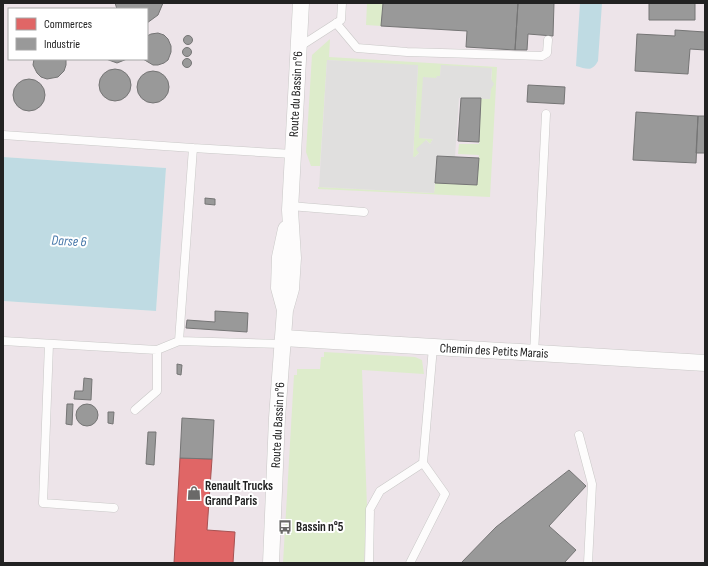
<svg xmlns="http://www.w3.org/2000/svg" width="708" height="566" font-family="'Sofia Sans Condensed',sans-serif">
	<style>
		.industrial { fill: #ede4e9; fill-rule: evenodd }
		.grass { fill: #ddeccb }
		.parking { fill: #e0dfde }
		.water { fill: #bfdbe3 }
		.shops { fill: #e06666; stroke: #a75252 }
		.industry { fill: #999; stroke: #757575 }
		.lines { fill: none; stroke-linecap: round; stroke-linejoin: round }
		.service-casing { stroke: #c9c8c7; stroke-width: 9 }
		.minor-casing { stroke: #c9c8c7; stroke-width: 17 }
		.service { stroke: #fdfcfc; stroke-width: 8 }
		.minor { stroke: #fdfcfc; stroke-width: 16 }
		.labels { text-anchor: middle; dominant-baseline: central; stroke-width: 4; stroke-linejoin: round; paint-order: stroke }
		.street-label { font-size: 13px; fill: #222; stroke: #fff }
		.poi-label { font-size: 13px; font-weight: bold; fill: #222; stroke: #fff; text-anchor: start }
		.water-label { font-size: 14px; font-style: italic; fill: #4a7aab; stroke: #fff }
	</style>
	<rect width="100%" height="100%" fill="#f0eeeb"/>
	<path class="industrial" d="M3 3H705V563H3V301L156 311 166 168 3 157ZM9 9H147V59H9Z"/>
	<path class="grass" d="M367 3H383L381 26 366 25Z
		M330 39 329 57 497 67 490 197 318 189V187L434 193 435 183 477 185 479 155 458 154 459 144H479L481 98 490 99 492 69 441 66 440 76 436 78 420 138 433 139 430 144 426 140 419 153 415 157H413L418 66 327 60 320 166H311L306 152 312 55Z
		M324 352 415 357 422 360 424 374 362 370 367 507 364 563H283L294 375H297V369H320L321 357H324Z"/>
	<path class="parking" d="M327 60 418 65 413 157H415L419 153 416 149 426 140 430 144 433 139 419 138 423 77 436 78 437 76H440L441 65 492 68 491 79 494 84 491 89 490 99 459 98 455 157 437 156 434 193 319 187Z"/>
	<path class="water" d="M580 3H602L598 61C592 72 587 69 576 66Z
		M3 157 166 168 156 311 3 301Z"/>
	<path class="shops" d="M180 458 212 459 207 530 235 532 233 563H174Z"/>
	<path class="industry" d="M115 3H163L158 15 147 23V9H117Z
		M383 3H518L515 50 466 47 467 31 381 26Z
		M518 3H554L553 36 528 34 527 50H515Z
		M649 3H695V20H649Z
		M675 30 705 32V50L690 49 688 74 635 71 637 34 675 36Z
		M158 33 164 35 168 39 171 46V52L168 60 164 63 158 65H153L143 59H147V36L151 34Z
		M183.5 40a4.5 4.5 0 1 1 9 0a4.5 4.5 0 1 1-9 0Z
		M182.5 52a4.5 4.5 0 1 1 9 0a4.5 4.5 0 1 1-9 0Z
		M182.5 63a4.5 4.5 0 1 1 9 0a4.5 4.5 0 1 1-9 0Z
		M34 59H66V65L64 71 58 77 47 79 41 77 37 73 33 65Z
		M106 59H127L117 63Z
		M99 85a16 16 0 1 1 32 0a16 16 0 1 1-32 0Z
		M137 87a16 16 0 1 1 32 0a16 16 0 1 1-32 0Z
		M13 95a16 16 0 1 1 32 0a16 16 0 1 1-32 0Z
		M528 85 565 87 564 104 527 102Z
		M461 98H481L479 142 458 141Z
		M636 112 698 116 696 163 633 160Z
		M698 116H705V153H696Z
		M437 156 479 158 477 185 435 183Z
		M205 198 215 199V205L205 204Z
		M215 311 248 313 247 332 186 328 187 320 215 322Z
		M177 364 182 365 181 375 177 374Z
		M84 378 92 379 91 400 74 399 75 391H83Z
		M67 404H73L72 425 66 424Z
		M76 415a11 11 0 1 1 22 0a11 11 0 1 1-22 0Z
		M108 412H114L113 424 108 423Z
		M182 418 214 420 212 459 180 458Z
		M148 432H156L154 465 146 464Z
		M569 470 586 486 549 526 576 550 564 563H461L496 527Z"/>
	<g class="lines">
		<defs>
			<path id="service" d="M336 23 357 48 407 52 542 56 547 53 548 40
				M299 47 341 20 342 3
				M3 135 193 148
				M290 206 364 212
				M3 341 157 350 179 341
				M49 344 43 503 114 508
				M283 344 179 341 193 148 293 154
				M534 354 546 114
				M135 410 157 391V350
				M579 435 592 484 588 563
				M369 563 370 509 380 491 423 463 433 347
				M410 563 445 494 423 463"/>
			<path id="minor" d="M285 310 279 288 280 257 286 229
				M283 338 705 363
				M271 563 277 418 285 310 291 289 293 258 290 210 301 3"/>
		</defs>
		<use href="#service" class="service-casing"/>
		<use href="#minor" class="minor-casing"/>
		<use href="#service" class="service"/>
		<use href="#minor" class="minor"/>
	</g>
	<defs>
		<symbol id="shop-bare" viewBox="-9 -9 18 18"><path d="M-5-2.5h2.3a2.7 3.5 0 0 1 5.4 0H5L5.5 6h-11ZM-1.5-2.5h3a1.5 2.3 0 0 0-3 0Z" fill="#6a6968" stroke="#fff" stroke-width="2.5" paint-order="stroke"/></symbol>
		<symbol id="bus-bare" viewBox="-9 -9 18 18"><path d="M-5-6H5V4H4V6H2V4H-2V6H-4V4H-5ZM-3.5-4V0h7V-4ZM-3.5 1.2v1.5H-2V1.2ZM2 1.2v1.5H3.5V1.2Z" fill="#6a6968" stroke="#fff" stroke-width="2.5" paint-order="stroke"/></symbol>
	</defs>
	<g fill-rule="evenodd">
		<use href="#shop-bare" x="184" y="483" width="20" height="20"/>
		<use href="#bus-bare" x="275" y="517" width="20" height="20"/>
	</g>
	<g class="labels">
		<g class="street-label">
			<text transform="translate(296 94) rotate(-87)">Route du Bassin n°6</text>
			<text transform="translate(494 351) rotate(3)">Chemin des Petits Marais</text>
			<text transform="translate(278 425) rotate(-87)">Route du Bassin n°6</text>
		</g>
		<g class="poi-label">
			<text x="205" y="486">Renault Trucks<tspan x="205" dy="15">Grand Paris</tspan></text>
			<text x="296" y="527">Bassin n°5</text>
		</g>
		<g class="water-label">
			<text transform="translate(69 241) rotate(3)">Darse 6</text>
		</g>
	</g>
	<rect width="708" height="566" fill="none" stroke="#222222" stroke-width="8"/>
	<rect x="8" y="8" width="140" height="52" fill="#ffffff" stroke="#a7a7a7"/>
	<rect x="16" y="18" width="20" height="12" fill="#e06666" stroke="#a7a7a7"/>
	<text x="44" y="28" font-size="12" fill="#222222">Commerces</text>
	<rect x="16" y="38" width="20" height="12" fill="#999999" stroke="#a7a7a7"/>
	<text x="44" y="48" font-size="12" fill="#222222">Industrie</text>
</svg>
